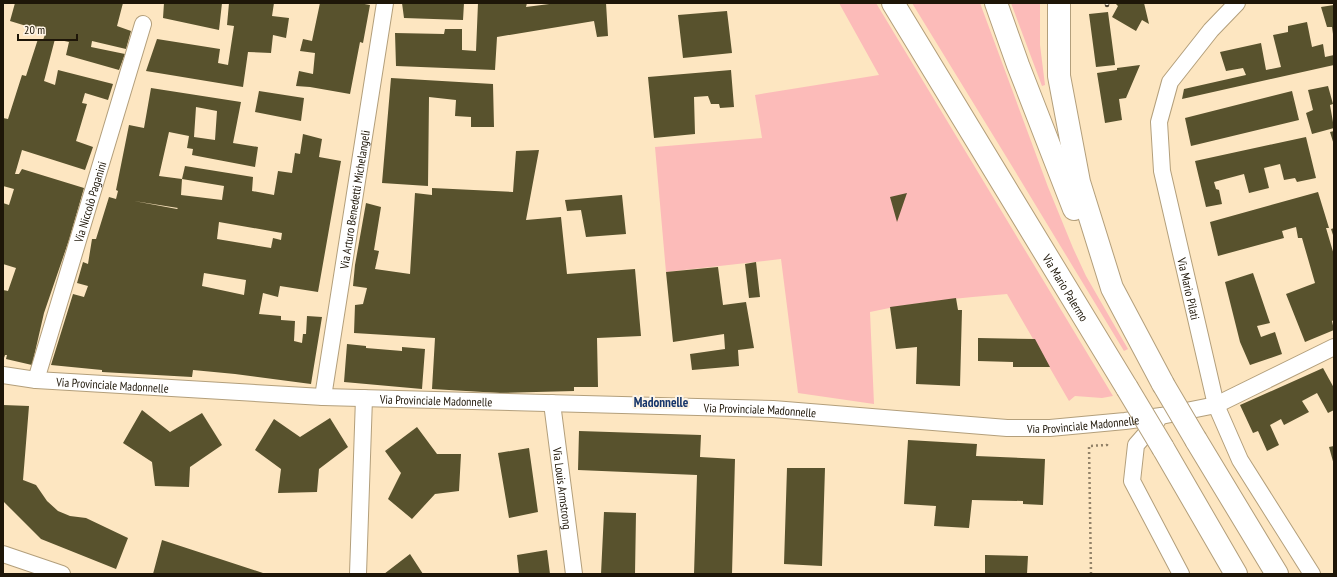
<svg xmlns="http://www.w3.org/2000/svg" width="1337" height="577" font-family="'PT Sans Narrow',sans-serif">
	<style>
		.green { fill: #fcbbb9 }
		.building { fill: #58522d; fill-rule: evenodd }
		.lines { fill: none; stroke-linecap: round; stroke-linejoin: round }
		.street-casing { stroke: #b39f7b; stroke-width: 18 }
		.secondary-casing { stroke: #b39f7b; stroke-width: 24 }
		.path { stroke: #928268; stroke-width: 2.5; stroke-dasharray: 2 3; stroke-linecap: butt }
		.street { stroke: #fff; stroke-width: 16 }
		.secondary { stroke: #fff; stroke-width: 22 }
		.rail-casing { stroke: #524734; stroke-width: 4.5 }
		.rail { stroke: #fef5e6; stroke-width: 3; stroke-dasharray: 9; stroke-linecap: butt }
		.secondary-bridge-casing { stroke: #b39f7b; stroke-width: 24; stroke-linecap: butt }
		.secondary-bridge { stroke: #fff; stroke-width: 22 }
		.labels { text-anchor: middle; dominant-baseline: central; stroke-width: 4; stroke-linejoin: round; paint-order: stroke }
		.street-label { font-size: 12px; fill: #1e1608; stroke: #fef5e6 }
		.neighbourhood-label { font-size: 13px; font-weight: bold; fill: #16356a; stroke: #fef5e6 }
	</style>
	<rect width="100%" height="100%" fill="#fde6c1"/>
	<path class="green" d="M839 3H876L1113 396 1102 398 1075 396 1069 401 1007 294C961 298 915 302 870 312L874 404 798 393 781 259 666 272 655 147 762 138 755 95 879 75Z
		M912 3H980L1048 187 1073 248 1086 276 1128 349 1124 351 1015 171Z
		M1011 3H1040V45L1045 85 1042 86Z"/>
	<path class="building" d="M15 3H123L117 26 131 31 126 49 92 41 91 47 125 54 119 70 66 55 69 42 55 39 44 81 55 85 58 70 113 84 108 100 85 93 82 103 87 104 76 141 93 147 85 170 22 150 15 174H19L22 169 84 188 69 240 44 313 32 365 6 359 7 355H5L3 361V290L8 291 16 268 3 264V203L9 205 14 189 3 186V118L8 119 22 75 26 76 38 39 43 40 46 32 10 21Z
		M164 3H222L219 30 163 18Z
		M229 3H274L272 16 289 18 286 38 273 35 271 53 248 52 243 87 146 71 157 39 220 49 218 63 228 65 234 26 227 25Z
		M320 3H359L370 5 363 43 360 42 350 94 310 87 296 86 299 71 313 74 315 53 300 51 303 39 312 41Z
		M402 3H464L463 20 404 18Z
		M478 3H527L526 7 557 3H606L608 36 597 37 594 21 497 37 495 70 396 66 395 33 444 34 445 29H462V50L476 51Z
		M1115 3H1144L1149 24 1142 20 1136 31 1112 17 1118 6Z
		M1334 5V34H1333L1332 27H1327L1321 7Z
		M727 11 732 53 683 58 678 15Z
		M1108 12 1115 65 1096 67 1089 14Z
		M1307 22 1312 47 1323 44 1325 57 1334 55V65L1182 99 1184 89 1246 75 1243 68 1226 71 1220 52 1261 43 1266 70 1281 67 1273 35 1288 32V26Z
		M1140 65 1126 98 1119 99 1122 120 1105 123 1097 73 1117 70V68Z
		M731 70 734 107 720 108 719 104H711L708 96 694 97 695 134 654 138 648 77Z
		M391 78 493 84 494 127H471V117L455 116 456 100 429 97 428 186 382 183Z
		M1328 86 1333 104 1330 105 1334 128 1312 134 1306 113 1313 110 1308 90Z
		M151 88 241 102 233 143 258 147 255 167 192 155 193 149 187 148 189 136 169 132 159 176 182 179 185 166 253 177 252 191 274 195 278 171 292 173 295 153 300 154 303 134 322 139 319 157 341 161 318 292 280 286 278 297 263 293 259 314 281 316V320L295 321 294 341 302 343 303 334H306L307 316 322 317 311 384 235 374 193 370 192 377 102 372V370L51 365 73 294 84 297 88 286 77 283 83 262 88 264 92 239H96L109 197 116 199 118 191 116 190 129 125 144 128ZM196 107 217 111 215 140 194 137ZM182 179 224 186 222 200 181 195ZM134 201 178 208 177 209ZM219 222 282 233 281 240 273 238 271 248 217 239ZM204 273 246 280 244 295 202 286Z
		M259 91 304 98 301 121 255 112Z
		M1292 91 1299 120 1191 146 1185 118Z
		M1334 131V145L1330 132Z
		M1306 137 1316 178 1297 182 1295 178 1284 180 1280 164 1264 168 1269 188 1249 193 1244 174 1214 182 1216 189 1219 190 1222 204 1206 207 1195 161Z
		M539 150 526 220 561 217 567 274 635 269 641 336 597 338 598 387H574V391L500 393 432 389 435 338 354 333 355 305 363 304 367 288 353 286 355 265 366 203 381 207 374 250 379 251 375 269 410 274 415 193 432 195V188L513 192 516 151Z
		M1318 192 1329 228H1326L1334 255V320L1332 321 1334 330 1305 342 1286 294 1315 283 1302 238H1298L1296 227 1282 231 1284 238 1218 256 1210 222Z
		M907 193 897 222 890 197Z
		M622 195 626 234 586 237 581 210 567 211 565 200Z
		M1334 228V238L1331 229Z
		M756 262 760 297 749 298 745 264Z
		M718 267 723 305 746 302 754 348 738 350 739 366 692 370 690 354 725 349 724 334 673 342 666 272Z
		M1253 273 1270 323 1257 326 1261 337 1275 332 1282 354 1250 365 1240 342 1225 282Z
		M956 298 958 310H962L960 386 916 384 917 347 896 349 890 307Z
		M978 338 1035 339 1050 367H1013V362L978 361Z
		M347 344 366 346V348L402 351V347L425 349 422 389 344 382Z
		M1323 368 1334 388V410L1328 413 1317 393 1302 401 1309 412 1284 425 1281 419 1270 425 1279 445 1267 451 1258 431 1253 433 1240 405Z
		M3 405 29 406 23 480 36 485 47 501 58 511 70 516 86 518 128 538 116 569 41 539 3 501Z
		M142 410 170 432 202 413 222 445 190 467 189 487 155 486 152 462 123 443Z
		M330 418 348 447 319 469 317 492 278 493 281 469 255 450 274 419 300 437Z
		M417 427 437 454H461L459 491 435 494 412 519 388 499 401 473 385 451Z
		M579 431 701 435 700 457 735 459 732 574H694L697 475 578 470Z
		M908 440 977 444 976 456 1045 459 1043 505 1023 504V501L972 500 969 528 934 526 936 506 904 504Z
		M1334 446V465L1329 447Z
		M529 448 538 512 509 518 498 453Z
		M787 468H825L822 566 784 564Z
		M604 512 636 513 635 574H601Z
		M162 540 266 574H153Z
		M547 550 550 574H519L517 555Z
		M410 554 423 574H384Z
		M985 555 1028 556 1027 574H985Z"/>
	<g class="lines">
		<defs>
			<g id="street">
				<path id="s1" d="M1237 3 1211 30 1170 82 1159 122 1162 171 1216 405 1240 460 1312 574"/>
				<path id="s2" d="M3 375 36 380 323 397 773 409 1007 428H1050L1125 421 1161 416 1216 405 1334 347"/>
				<path id="s3" d="M36 380 143 24"/>
				<path id="s4" d="M323 397 385 3"/>
				<path id="s5" d="M552 403 574 574"/>
				<path d="M1157 421 1136 445 1132 481 1181 574"/>
				<path d="M3 554 62 574"/>
				<path d="M358 574 364 398"/>
			</g>
			<g id="secondary">
				<path id="s6" d="M893 3 1127 388"/>
				<path d="M996 3 1018 65 1074 209"/>
				<path d="M1059 3V76L1079 182 1112 288 1163 384"/>
				<path d="M1196 440 1277 574"/>
				<path d="M1163 448 1236 574"/>
			</g>
		</defs>
		<use href="#street" class="street-casing"/>
		<use href="#secondary" class="secondary-casing"/>
		<path class="path" d="M1091 574 1089 446 1107 445V441"/>
		<use href="#street" class="street"/>
		<use href="#secondary" class="secondary"/>
		<defs>
			<path id="rail" d="M1107 5V3"/>
		</defs>
		<use href="#rail" class="rail-casing"/>
		<use href="#rail" class="rail"/>
		<defs>
			<path id="secondary-bridge" d="M1163 384 1196 440
				M1127 388 1163 448"/>
		</defs>
		<use href="#secondary-bridge" class="secondary-bridge-casing"/>
		<use href="#secondary-bridge" class="secondary-bridge"/>
	</g>
	<g class="labels">
		<g class="street-label">
			<text stroke="none"><textPath href="#s4" startOffset="200">Via Arturo Benedetti Michelangeli</textPath></text>
			<text stroke="none"><textPath href="#s3" startOffset="186">Via Niccolò Paganini</textPath></text>
			<text stroke="none"><textPath href="#s6" startOffset="333">Via Mario Palermo</textPath></text>
			<text stroke="none"><textPath href="#s1" startOffset="315">Via Mario Pilati</textPath></text>
			<text stroke="none"><textPath href="#s2" startOffset="110">Via Provinciale Madonnelle</textPath></text>
			<text stroke="none"><textPath href="#s2" startOffset="434">Via Provinciale Madonnelle</textPath></text>
			<text stroke="none"><textPath href="#s2" startOffset="758">Via Provinciale Madonnelle</textPath></text>
			<text stroke="none"><textPath href="#s2" startOffset="1082">Via Provinciale Madonnelle</textPath></text>
			<text stroke="none"><textPath href="#s5" startOffset="86">Via Louis Armstrong</textPath></text>
		</g>
		<g class="neighbourhood-label">
			<text x="661" y="402">Madonnelle</text>
		</g>
	</g>
	<rect width="1337" height="577" fill="none" stroke="#1e1608" stroke-width="8"/>
	<path d="M18 34v6h59v-6" fill="none" stroke="#1e1608" stroke-width="2"/>
	<text x="24" y="34" font-size="12" fill="#1e1608" stroke="#fef5e6" stroke-width="3" paint-order="stroke">20 m</text>
</svg>
